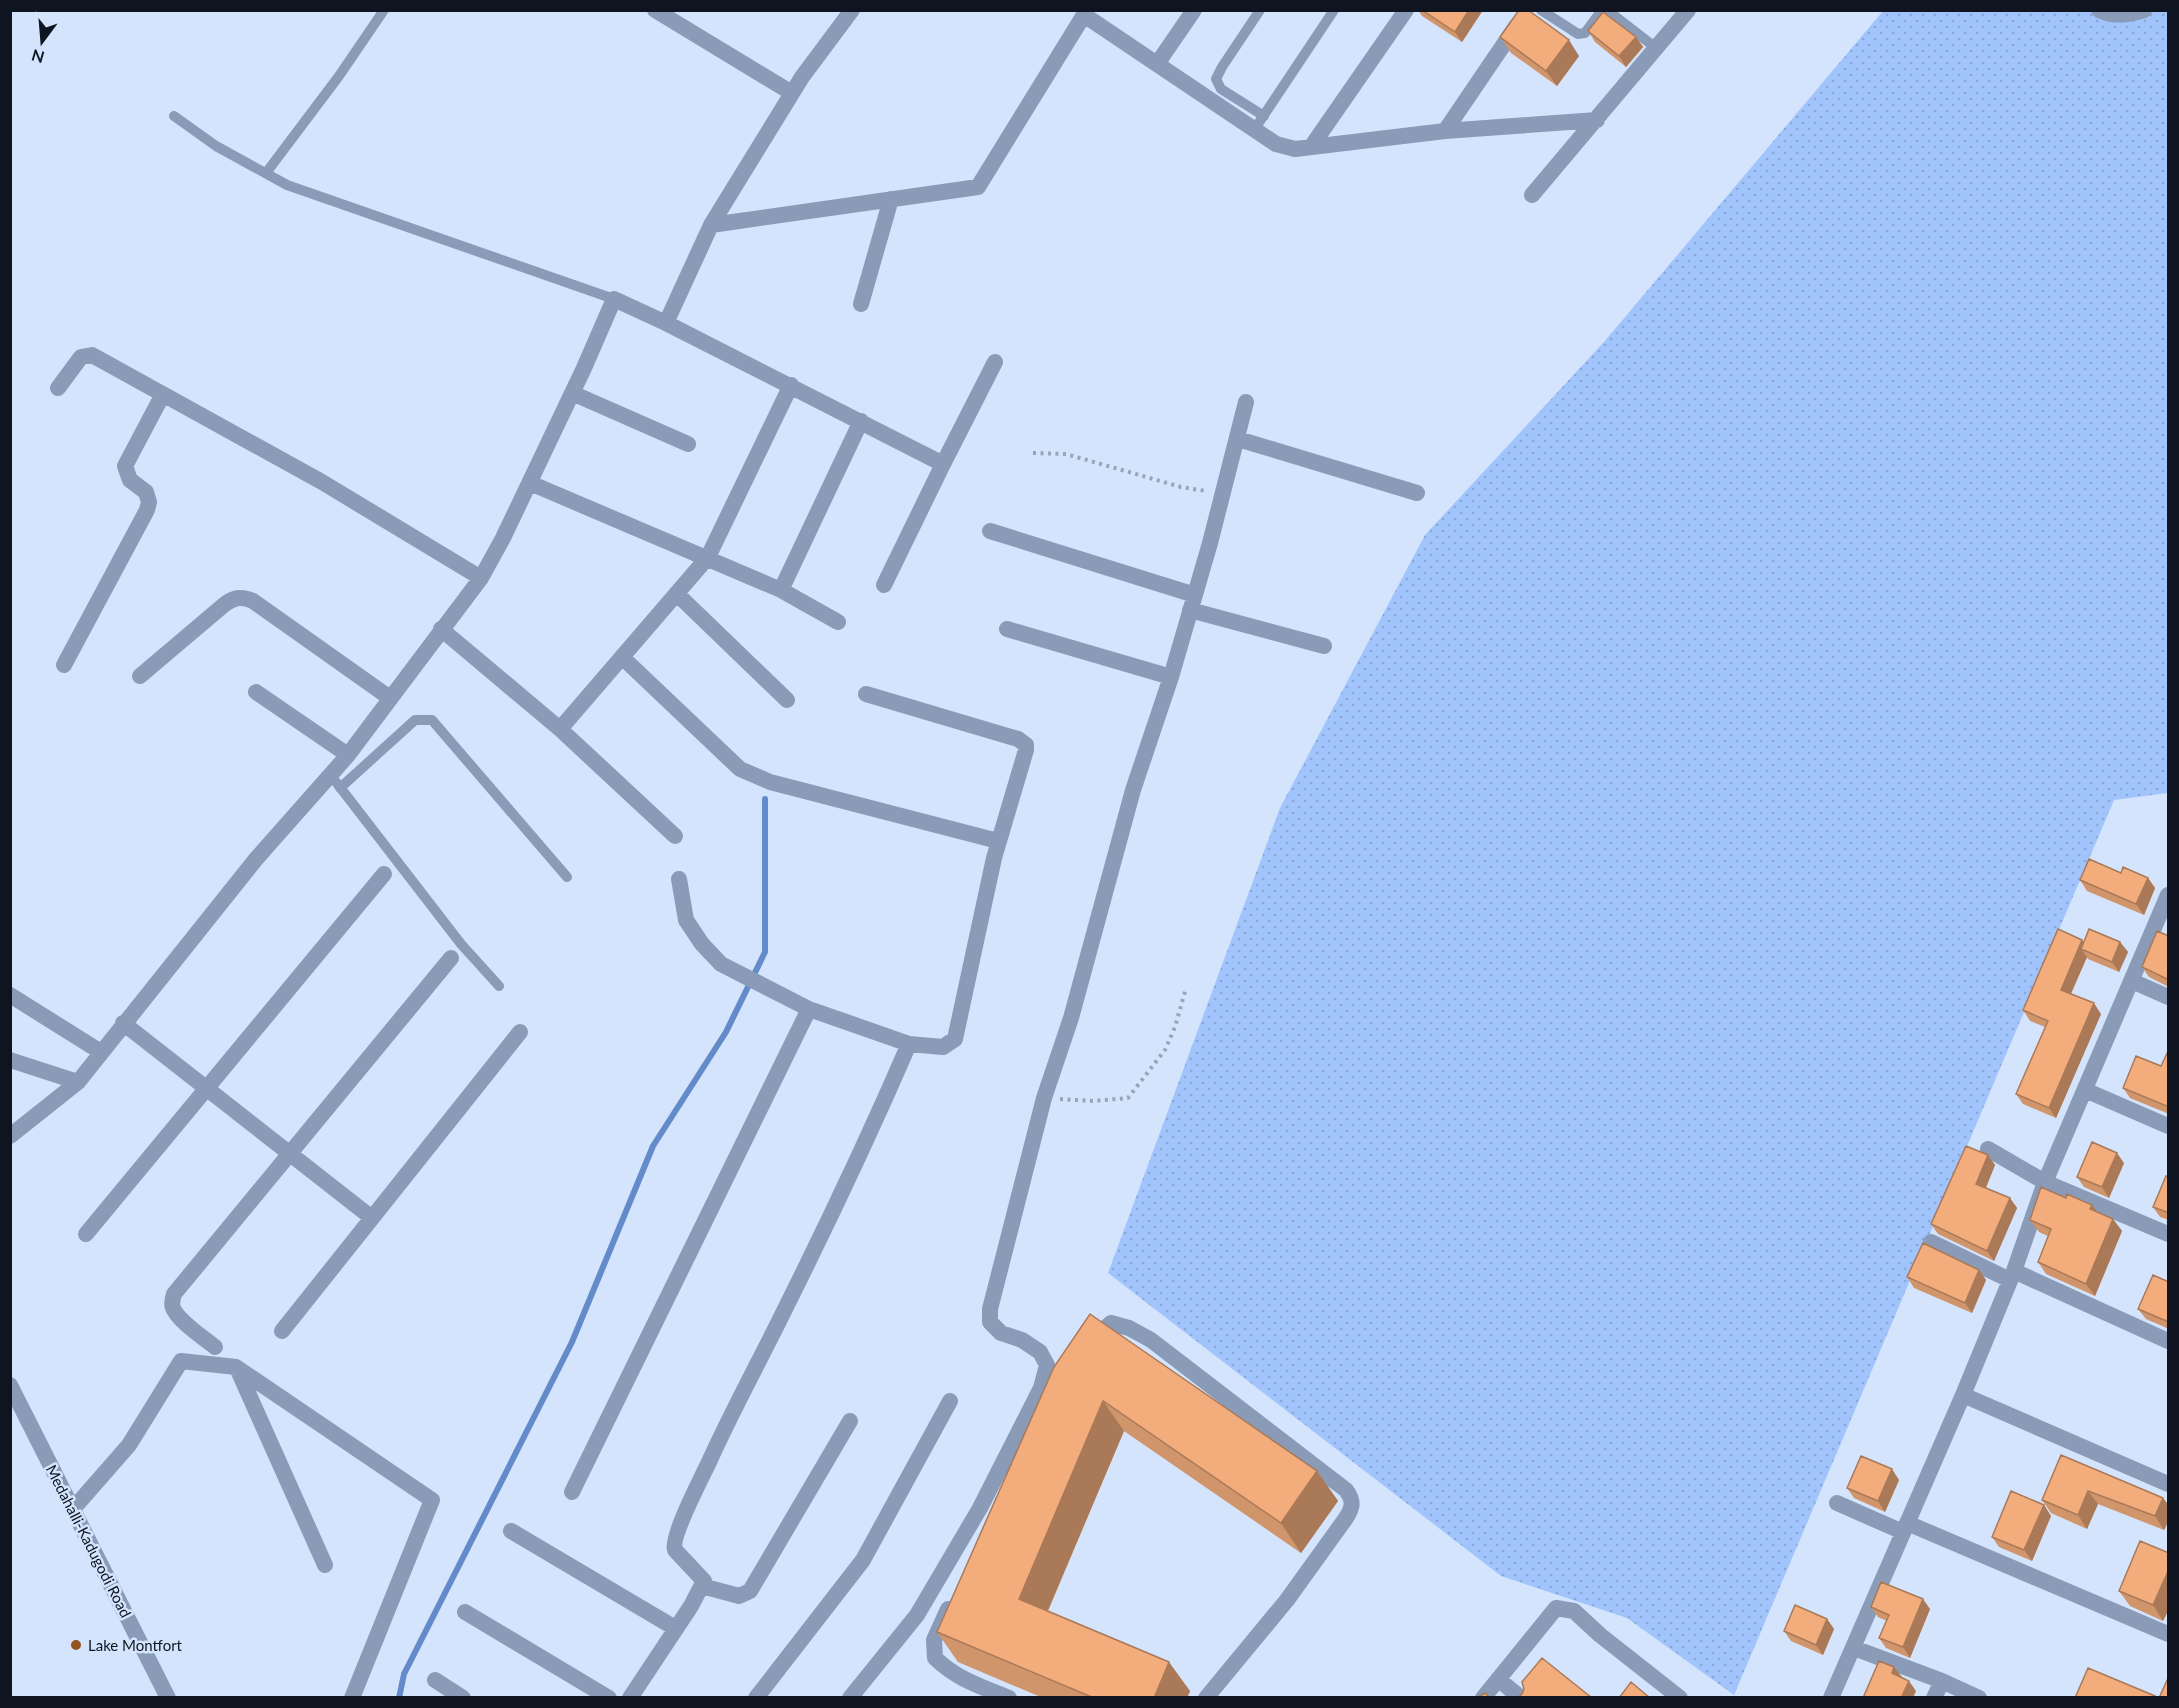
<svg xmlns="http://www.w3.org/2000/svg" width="2179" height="1708" font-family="Lato,sans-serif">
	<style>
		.grass { fill: url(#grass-dots) }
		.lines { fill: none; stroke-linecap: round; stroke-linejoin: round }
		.stream { stroke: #648bc9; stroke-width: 6 }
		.path { stroke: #97a4b9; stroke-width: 4; stroke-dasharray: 3 4.5; stroke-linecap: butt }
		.service { stroke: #899bb7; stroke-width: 10 }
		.minor { stroke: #899bb7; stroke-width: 16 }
		.tertiary { stroke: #899bb7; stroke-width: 16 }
		.wall { fill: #d1956c }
		.shaded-wall { fill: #aa7958 }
		.building { fill: #f3ad7d; stroke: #aa7958; stroke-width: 1.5 }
		.poi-dot { fill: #93521e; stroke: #d4e4fd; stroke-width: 2 }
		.labels { text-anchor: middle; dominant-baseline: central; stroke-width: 5; stroke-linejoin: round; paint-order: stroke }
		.street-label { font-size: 15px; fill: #0e1520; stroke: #d4e4fd }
		.poi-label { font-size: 15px; fill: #0e1520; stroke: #d4e4fd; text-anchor: start }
	</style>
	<defs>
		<pattern id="grass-dots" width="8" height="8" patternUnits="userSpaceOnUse" patternTransform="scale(1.5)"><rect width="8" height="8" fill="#a1c4fc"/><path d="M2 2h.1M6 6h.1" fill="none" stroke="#89a8d8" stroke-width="1.8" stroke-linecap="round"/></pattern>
	</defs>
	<rect width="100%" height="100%" fill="#d4e4fd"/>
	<path class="grass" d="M1883 11H2168V793L2114 800 1734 1695 1627 1618 1501 1576 1108 1273 1280 808 1425 535 1604 342Z"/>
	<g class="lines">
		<path class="stream" d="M399 1698 404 1674 572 1342 653 1146 726 1032 765 952V799"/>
		<path class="path" d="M1033 453 1066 454 1181 487 1206 491
			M1060 1099 1093 1101 1128 1098 1165 1050 1175 1027 1186 988"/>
		<path class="service" d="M1260 10 1222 67 1216 79 1221 89 1264 116
			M1541 10 1578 34 1585 33 1602 10
			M1607 10 1656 48
			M174 116 216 146 287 185 614 299
			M1254 130 1334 10
			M266 173 339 76 384 10
			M336 782 461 944 499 986
			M340 788 415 720H432L567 877"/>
		<path class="minor" d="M655 10 792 93
			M2099 10C2114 17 2128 15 2144 10
			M1084 15 1276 144 1295 149 1445 131 1597 120
			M1157 64 1194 10
			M1445 131 1517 25
			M1311 147 1406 10
			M1532 195 1688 10
			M711 225 978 187 1087 10
			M861 304 891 199
			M666 323 943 464 995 362
			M58 388 81 357 92 355 322 482 481 578
			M572 393 688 444
			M1238 439 1417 493
			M530 483 781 590 838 622
			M990 531 1195 595
			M884 585 943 464
			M781 590 861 421
			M677 594 787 700
			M1190 610 1324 646
			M441 629 560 729 675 836
			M1007 629 1171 677
			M622 657 740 769 770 782 998 841
			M64 665 147 510 149 502 146 492 130 480 125 466 163 394
			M140 676 225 604C235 597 242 596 253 601L390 698
			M256 692 348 755
			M560 729 708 557 791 385
			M679 879 686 920 702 944 721 964 809 1009 909 1044
			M2132 981 2168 997
			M10 995 101 1052
			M123 1023 372 1218 520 1032
			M10 1060 78 1082
			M2085 1090 2168 1126
			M10 1136 78 1082 256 859 348 755 481 578 503 538 584 368 614 299 666 323 711 225 802 77 852 10
			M1988 1149 2045 1182 2168 1234
			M86 1234 384 874
			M1931 1242 2010 1280
			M2014 1271 2045 1182 2168 895
			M282 1331 372 1218
			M1092 1340 1111 1323 1129 1328 1151 1340 1346 1490C1354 1501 1353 1507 1346 1518L1287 1600 1206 1698
			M215 1347C204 1338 178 1321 173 1308 171 1303 173 1298 174 1294L451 958
			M237 1368 325 1565
			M1963 1395 2168 1484
			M572 1492 809 1009
			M1837 1503 1903 1532
			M73 1509 129 1445 181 1361 236 1367 432 1500 352 1698
			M1907 1523 2168 1634
			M511 1531 675 1628
			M702 1586 739 1596 750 1591 850 1421
			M948 1609 934 1640 935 1658C958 1680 980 1686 1009 1698
			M465 1612 609 1698
			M1854 1648 1942 1681
			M1498 1679 1521 1698
			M435 1680 463 1698
			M630 1698 691 1606 704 1581 675 1550C670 1538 702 1477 709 1462 732 1411 759 1362 784 1311 828 1223 870 1134 909 1044L943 1047 955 1039 994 858 1026 750V745L1018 739 866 694
			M756 1698 863 1560 950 1401
			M850 1698 917 1615 980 1508 1041 1388 1047 1365 1040 1352 1022 1340 1001 1333 990 1322V1309L1044 1098 1071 1018 1133 790 1171 677 1210 543 1246 402
			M1483 1698 1556 1608 1574 1611 1600 1635 1680 1698
			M1831 1698 1963 1395 2014 1271 2168 1341
			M1934 1698 1942 1681 1979 1698"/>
		<path class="tertiary" d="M10 1385 168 1698"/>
	</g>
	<path class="wall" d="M1418 10H1483L1462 42 1422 16Z
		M1588 31 1636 37 1643 47 1626 67 1595 42Z
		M1500 37 1579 56 1557 86 1511 53Z
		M2148 878 2155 888 2144 915 2087 891 2080 880Z
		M2169 936V987L2149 977 2142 967Z
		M2084 942H2120L2128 952 2119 972 2088 959 2087 957 2071 994 2101 1014 2056 1118 2023 1104 2016 1094 2045 1027 2030 1021 2023 1010Z
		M2169 1049V1114L2130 1098 2123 1088 2161 1066Z
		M1988 1155 1995 1165 1986 1188 2010 1198 2017 1208 1994 1261 1938 1234 1931 1224Z
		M2124 1163 2109 1198 2084 1187 2077 1177Z
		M2169 1177V1220L2160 1217 2153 1207Z
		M2113 1219 2122 1231 2095 1296 2046 1274 2038 1262 2048 1236 2039 1232 2030 1220Z
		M1979 1270 1986 1280 1972 1313 1914 1288 1907 1277Z
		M2169 1282V1329L2146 1319 2138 1309Z
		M1054 1367 1317 1471 1338 1501 1301 1553 1124 1431 1048 1611 1190 1691 1187 1698H1043L958 1662 937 1632Z
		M2061 1455 2163 1498 2169 1506V1520L2164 1530 2098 1504 2087 1529 2051 1513 2042 1500Z
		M1899 1480 1885 1512 1854 1498 1847 1488Z
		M2044 1505 2051 1516 2032 1561 1999 1547 1992 1537Z
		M2169 1553V1609L2163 1621 2130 1606 2119 1591Z
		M1871 1607 1930 1609 1910 1658 1886 1648 1879 1638 1887 1621 1878 1617Z
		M1827 1619 1834 1629 1823 1655 1791 1641 1784 1631Z"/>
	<path class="shaded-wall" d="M1469 10H1483L1462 42 1455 32Z
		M1636 37 1643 47 1626 67 1619 56Z
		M1569 40 1579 56 1557 86 1546 71Z
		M2148 878 2155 888 2144 915 2136 904Z
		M2082 940 2090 950 2081 949 2087 957 2068 1000 2061 990Z
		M2120 942 2128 952 2119 972 2112 962Z
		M2094 1003 2101 1014 2056 1118 2049 1108Z
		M2117 1153 2124 1163 2109 1198 2102 1187Z
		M1988 1155 1995 1165 1983 1194 1976 1184Z
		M2010 1198 2017 1208 1994 1261 1987 1251Z
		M2092 1205 2101 1217 2090 1209Z
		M2113 1219 2122 1231 2095 1296 2086 1284Z
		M1979 1270 1986 1280 1972 1313 1965 1303Z
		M1103 1401 1124 1431 1040 1629 1019 1599Z
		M1892 1469 1899 1480 1885 1512 1878 1501Z
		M1317 1471 1338 1501 1301 1553 1281 1523Z
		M2088 1491 2098 1504 2087 1529 2078 1515Z
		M2163 1498 2169 1506V1520L2164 1530 2155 1516Z
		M2044 1505 2051 1516 2032 1561 2024 1550Z
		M2169 1569V1609L2163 1621 2153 1605Z
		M1923 1599 1930 1609 1910 1658 1903 1647Z
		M1827 1619 1834 1629 1823 1655 1816 1645Z
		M1169 1662 1190 1691 1187 1698H1154Z
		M1894 1667 1902 1677 1899 1684 1892 1673Z
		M1909 1681 1916 1691 1913 1698H1901Z"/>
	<path class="building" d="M1422 10H1469L1455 32Z
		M1519 10H1528L1569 40 1546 71 1500 37Z
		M1603 12 1636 37 1619 56 1588 31Z
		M2089 859 2121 873 2123 867 2148 878 2136 904 2080 880Z
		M2058 929 2082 940 2061 990 2094 1003 2049 1108 2016 1094 2048 1021 2023 1010Z
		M2089 929 2120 942 2112 962 2081 949Z
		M2157 931 2169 936V980L2142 967Z
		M2169 1049V1107L2123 1088 2136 1056 2161 1066Z
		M2092 1142 2117 1153 2102 1187 2077 1177Z
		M1966 1146 1988 1155 1976 1184 2010 1198 1987 1251 1931 1224Z
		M2166 1176 2169 1177V1213L2153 1207Z
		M2041 1187 2066 1198 2067 1194 2092 1205 2090 1209 2113 1219 2086 1284 2038 1262 2051 1229 2030 1220Z
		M1923 1243 1979 1270 1965 1303 1907 1277Z
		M2153 1275 2169 1282V1322L2138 1309Z
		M1090 1314 1317 1471 1281 1523 1103 1401 1019 1599 1169 1662 1154 1698H1094L937 1632 1054 1367Z
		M2061 1455 2163 1498 2155 1516 2088 1491 2078 1515 2042 1500Z
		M1861 1456 1892 1469 1878 1501 1847 1488Z
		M2011 1491 2044 1505 2024 1550 1992 1537Z
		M2140 1541 2169 1553V1569L2153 1605 2119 1591Z
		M1881 1582 1923 1599 1903 1647 1879 1638 1889 1615 1871 1607Z
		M1795 1605 1827 1619 1816 1645 1784 1631Z
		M1542 1658 1592 1698H1517L1522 1694 1524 1689 1522 1682Z
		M1879 1661 1894 1667 1892 1673 1909 1681 1901 1698H1863Z
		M2088 1668 2155 1696 2154 1698H2075Z
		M2169 1676V1698H2159Z
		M1631 1682 1650 1698H1619Z
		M1485 1693 1490 1698H1477Z"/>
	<circle class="poi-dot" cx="76" cy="1645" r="6"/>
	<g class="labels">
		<g class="street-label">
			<text transform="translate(89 1541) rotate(63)">Medahalli-Kadugodi Road</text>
		</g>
		<g class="poi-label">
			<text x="88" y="1645">Lake Montfort</text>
		</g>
	</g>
	<rect width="2179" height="1708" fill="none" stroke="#0e1520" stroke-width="24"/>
	<g transform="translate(42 42) rotate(196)" stroke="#d4e4fd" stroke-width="4.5" paint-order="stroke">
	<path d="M0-4.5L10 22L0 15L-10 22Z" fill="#0e1520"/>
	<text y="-9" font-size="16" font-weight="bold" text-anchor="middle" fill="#0e1520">N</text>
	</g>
</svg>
